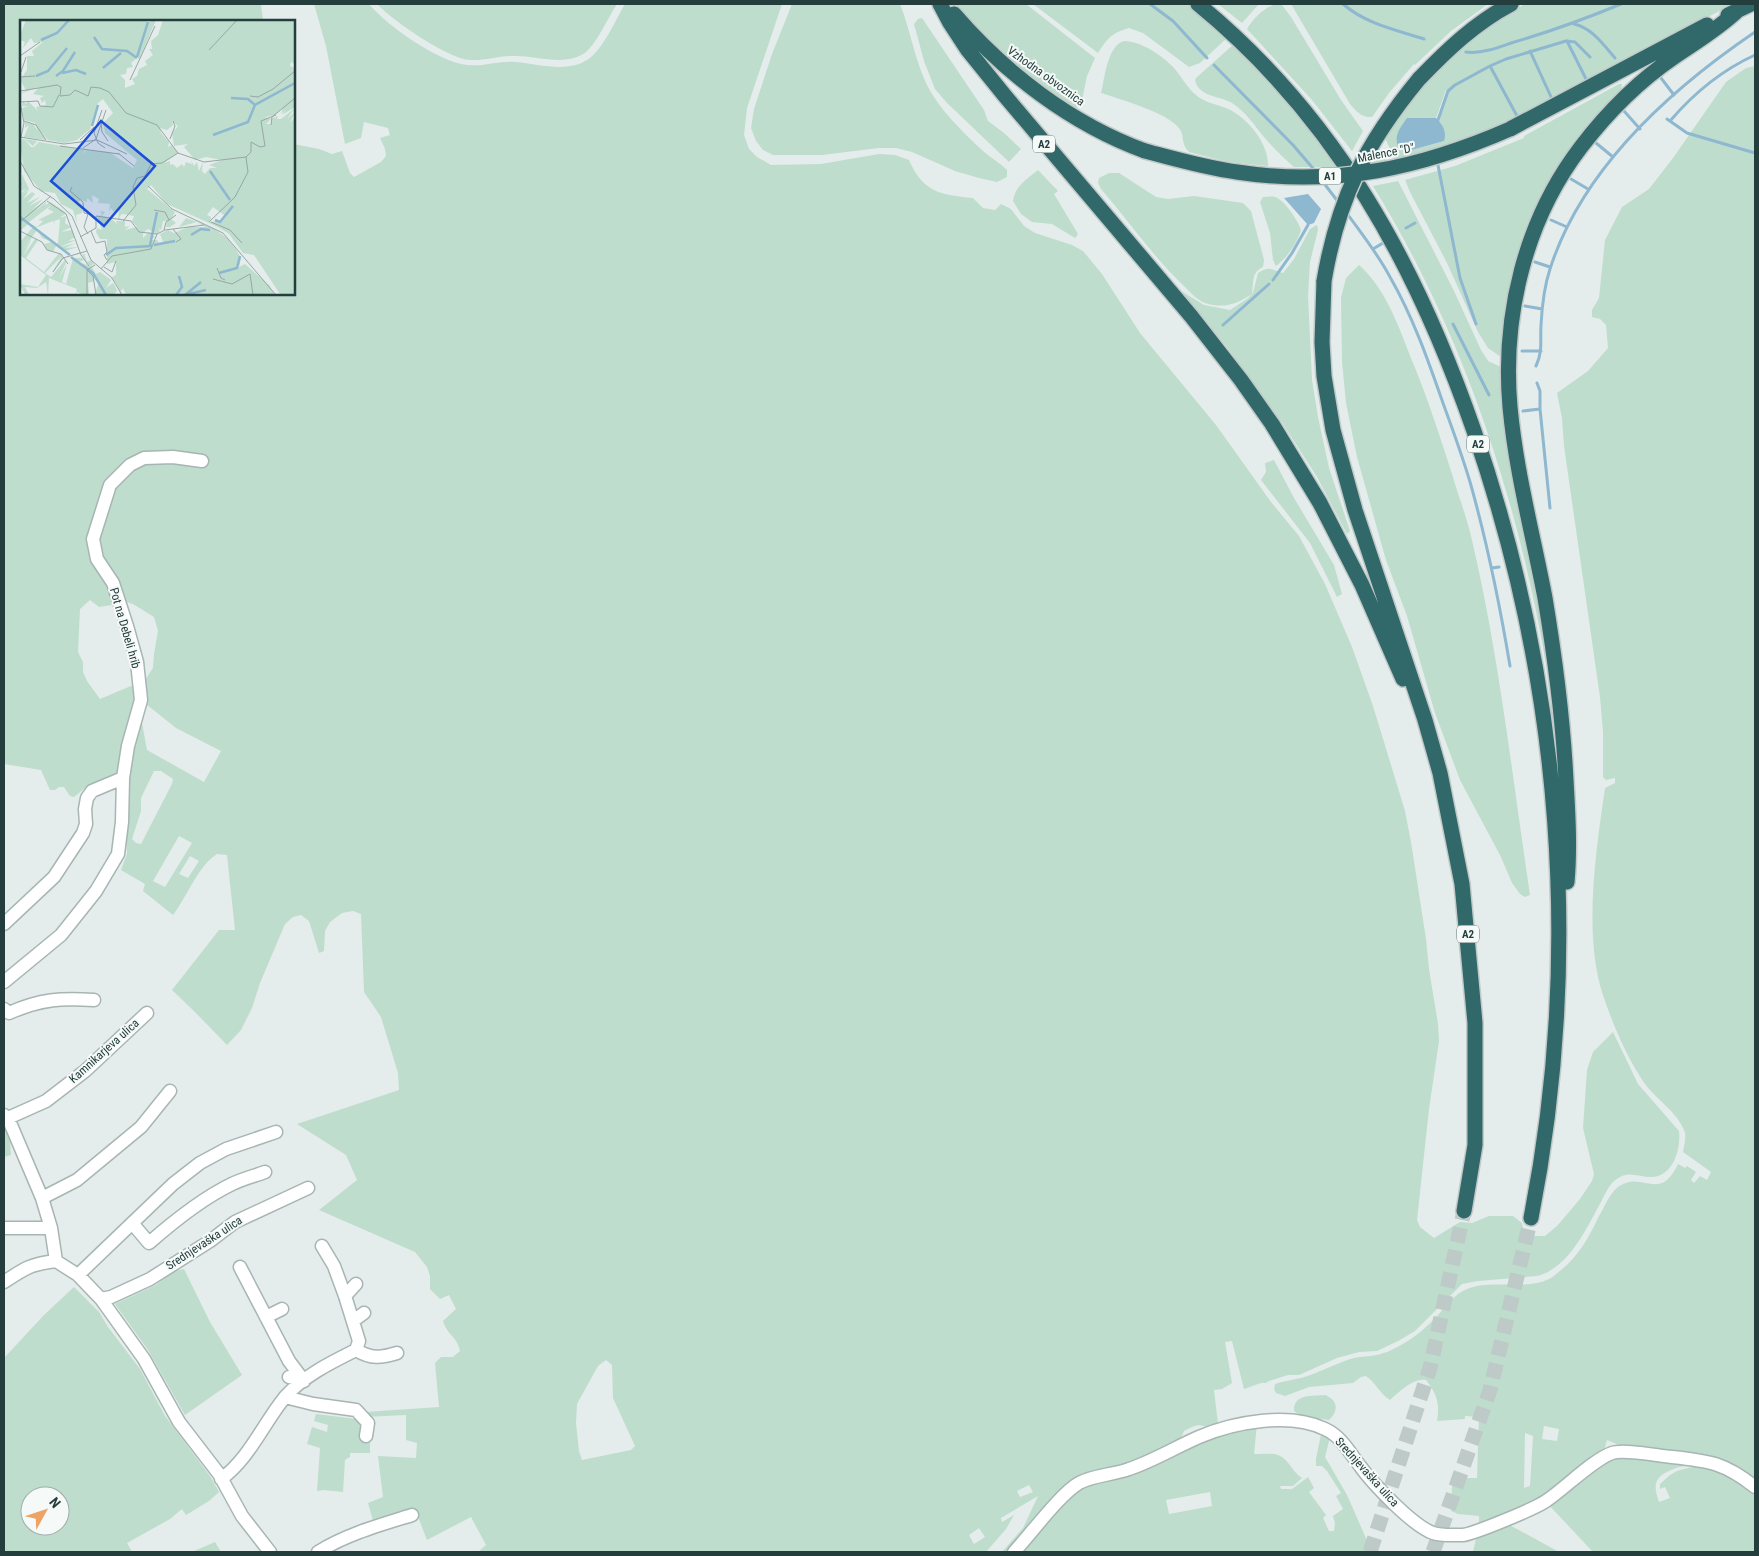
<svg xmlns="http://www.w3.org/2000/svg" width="1759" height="1556" font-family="'Roboto Condensed',sans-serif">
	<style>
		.green { fill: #beddcd; fill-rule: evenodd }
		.water { fill: #8eb7d0 }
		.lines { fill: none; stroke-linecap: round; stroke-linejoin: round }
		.stream { stroke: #8eb7d0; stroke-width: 3 }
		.highway-tunnel { stroke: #becac8; stroke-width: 15; stroke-dasharray: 15 8; stroke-linecap: butt }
		.minor-casing { stroke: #a7b5b3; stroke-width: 15 }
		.highway-casing { stroke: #c2c9c9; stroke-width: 18 }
		.minor { stroke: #fff; stroke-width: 12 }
		.highway { stroke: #316869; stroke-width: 15 }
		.highway-bridge-casing { stroke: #c2c9c9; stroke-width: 18; stroke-linecap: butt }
		.highway-bridge { stroke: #316869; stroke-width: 15 }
		.labels { text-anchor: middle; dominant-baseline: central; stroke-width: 4; stroke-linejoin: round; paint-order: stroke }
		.shield { fill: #f5f9f8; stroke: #637675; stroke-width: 1 }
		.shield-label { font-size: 11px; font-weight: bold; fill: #243e3d }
		.street-label { font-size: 12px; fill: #243e3d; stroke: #f5f9f8 }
		.inset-river { fill: none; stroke: #8eb7d0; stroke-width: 2.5 }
		.inset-road { fill: none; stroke: #97a7a5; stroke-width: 1 }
		.view { fill: #1d4ed8; fill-opacity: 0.15; stroke: #1d4ed8; stroke-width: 2.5 }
		.inset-edge { fill: none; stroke: #243e3d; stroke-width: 2.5 }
	</style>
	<rect width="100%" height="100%" fill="#e4edeb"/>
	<path class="green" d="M4 4H261L263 21H21V294H294V144L319 149 332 154 342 151 350 173 354 177 381 162 386 156 385 149 380 138 390 135 388 128 364 122 361 138 345 144 326 46 314 4H369C387 26 439 62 467 65 483 67 500 60 516 62 538 64 567 73 587 60 603 50 615 21 625 4H782L747 108 744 135 749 149 757 157 771 165 821 164 879 154 895 155 909 160C923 192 940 195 973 198L983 208 995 210 1001 204 1011 209 1024 226 1035 233 1072 245 1083 251 1102 274 1140 333 1216 425 1271 502 1299 536 1325 584 1352 647 1373 706 1405 811 1411 842 1426 939 1429 969 1438 1024 1439 1041 1429 1109 1417 1220 1420 1227 1434 1238 1460 1222 1472 1223 1489 1216H1513L1522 1223 1524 1232 1528 1236H1545L1557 1226 1580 1199 1592 1181 1594 1174 1583 1128 1587 1070 1593 1052 1613 1032 1638 1084 1679 1131C1681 1148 1674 1175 1653 1177 1638 1178 1629 1168 1613 1182 1608 1187 1604 1196 1601 1202 1586 1229 1569 1268 1537 1276L1478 1281 1462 1284 1415 1331 1398 1341 1377 1351 1359 1352 1337 1358 1299 1375H1288L1269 1381 1266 1383H1261L1244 1389 1232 1341 1225 1342 1232 1383 1222 1389 1214 1390 1218 1424 1208 1427 1198 1425 1192 1427 1184 1431 1180 1441 1145 1460 1088 1476 1008 1552H1002L1023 1528 1038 1496 1001 1518 1002 1522 1014 1515 1006 1529 986 1552H478L486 1545 471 1517 427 1540 415 1509 374 1524 368 1503 383 1497 378 1456 416 1458 417 1443 406 1440V1415L364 1417 365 1412 439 1407 435 1363 441 1357H453L460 1351C457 1336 447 1335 443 1321L456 1309 449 1295 440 1299 430 1289V1276L427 1267 415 1252 319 1210 357 1180 346 1155 297 1124 399 1090 398 1073 381 1017 364 992 361 914 353 911 342 913 330 922 325 931 324 951 319 953 309 921 301 915 293 917 285 924 260 983 252 1008 241 1030 227 1045 194 1011 172 990 219 930H235L227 855 217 854C198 866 187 897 173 915L143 891 145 884 121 870 127 854 123 785 90 794 85 788 74 797 70 796 64 787H59L55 790H50L41 770 4 764ZM90 600 99 607 112 605 120 600 133 604 154 617 158 631 154 654 153 668 145 680 100 699 87 681 83 672V662L78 652 80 609ZM146 704 176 728 221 751 204 782 147 750 141 718ZM154 771H161L173 779 172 784 141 844 136 843 132 839 141 811V798ZM179 836 192 843 165 887 153 881ZM190 856 199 861 188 878 179 874ZM606 1360 612 1365 613 1398 635 1446 631 1450 582 1460 579 1451 576 1423 577 1404 598 1366ZM1029 1485 1033 1492 1020 1497 1017 1491ZM979 1528 985 1537 974 1544 969 1535Z
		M377 4H617C609 16 597 43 586 52 566 67 538 56 516 56 501 55 485 61 470 60 448 59 392 20 377 4Z
		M792 4H900C912 34 916 70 934 97 947 117 966 135 983 151 991 158 1000 163 1007 170V177L997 182 979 178 955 171 912 152 896 148H879L822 155H773L763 150 756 141 751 128 754 109 772 54Z
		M955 4H1026L1095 58 1087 76 1082 100 1077 108C1031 81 988 46 955 4Z
		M1033 4H1188L1228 37 1200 63 1189 67 1143 33 1129 28C1111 33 1108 38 1098 53Z
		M1218 4H1259L1242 23Z
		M1277 4 1282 5 1291 17 1341 100 1363 131 1352 151 1312 100 1247 29C1254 18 1264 7 1277 4Z
		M1291 4H1488L1451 31 1415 65 1414 64 1389 93 1372 117C1362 118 1357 112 1350 104Z
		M1525 4H1733C1623 60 1517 131 1395 160L1385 138C1421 83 1467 35 1525 4ZM1446 90 1449 91 1439 121 1442 124 1444 141 1408 151 1407 118H1436Z
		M922 18 984 110 988 121 1004 133 1021 149 1009 162 947 103 935 89 924 61 914 24 918 19Z
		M1124 41C1141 41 1163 56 1174 68 1182 77 1187 88 1196 95 1205 103 1217 104 1228 109 1248 118 1269 144 1268 166L1228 162 1189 152C1180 143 1185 135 1179 128 1166 112 1122 100 1101 93 1105 78 1107 46 1124 41Z
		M1234 44 1277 88 1340 167H1294C1284 158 1273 148 1264 137 1254 125 1246 112 1232 103 1221 96 1198 97 1195 80L1196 78Z
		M1755 66V1483L1742 1470 1628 1449 1607 1440 1603 1454 1554 1492 1479 1525V1516L1458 1514 1451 1511 1452 1486 1465 1478H1477L1479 1417 1465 1416V1419L1437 1421C1440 1404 1437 1394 1426 1380 1413 1378 1399 1392 1390 1400 1380 1394 1376 1383 1366 1376L1361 1377 1353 1383 1309 1387 1285 1396 1276 1393 1274 1389 1275 1384C1284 1381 1292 1380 1301 1378 1319 1373 1336 1363 1354 1358 1362 1356 1369 1357 1376 1355 1384 1354 1394 1349 1401 1345 1414 1338 1426 1328 1436 1317 1445 1308 1454 1294 1467 1289 1492 1279 1524 1291 1549 1279 1553 1277 1557 1273 1561 1270 1578 1257 1589 1237 1598 1218 1604 1208 1609 1194 1618 1187 1643 1169 1659 1204 1678 1164L1685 1168 1687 1166 1696 1172 1691 1180 1694 1183 1700 1176 1707 1180 1711 1172 1683 1152C1684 1145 1687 1137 1684 1130 1676 1111 1657 1100 1645 1084 1627 1058 1613 1025 1603 995 1583 935 1596 850 1605 788L1615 783V778L1606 780 1603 777V732L1600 697 1564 446 1562 418 1557 393 1588 371 1608 348 1606 325 1600 319 1592 317V310L1599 298 1605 240 1622 207 1649 189 1673 158 1726 82 1746 68ZM1544 1426 1559 1429 1557 1441 1542 1439ZM1525 1433 1533 1436 1530 1486 1524 1488Z
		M1619 84H1622L1621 89C1551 161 1502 255 1501 357L1488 348 1478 332 1447 263 1411 194 1405 180 1455 166 1524 138V136Z
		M1380 149 1387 161 1372 163Z
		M1038 170 1058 191 1054 194 1078 234 1075 238 1052 224 1032 222 1021 214 1013 201C1015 186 1027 179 1038 170Z
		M1109 173H1119L1156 197 1168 199 1194 196 1243 203 1251 211 1264 260 1263 267C1251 272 1254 283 1252 294 1237 304 1224 309 1205 303 1197 300 1190 292 1184 286 1153 257 1129 221 1101 189L1098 183 1099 178Z
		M1398 181 1454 291 1481 350 1488 361 1501 367C1502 420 1512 471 1522 522 1531 567 1540 612 1547 658H1545C1516 493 1461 329 1373 186Z
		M1263 197C1266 197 1272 196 1275 197 1285 200 1298 221 1301 230 1297 243 1287 258 1276 266L1273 260 1270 233 1260 202Z
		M1317 225 1318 230 1310 262 1308 296 1312 380 1318 417 1329 468 1350 531 1347 534 1317 477 1283 424 1227 347 1181 291 1204 305 1230 310 1247 299 1253 293 1258 273C1270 265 1271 270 1283 273L1294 259 1310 229Z
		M1359 265C1387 290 1399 328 1413 363 1428 399 1440 437 1452 474 1458 495 1466 515 1471 536 1499 654 1512 775 1530 895L1525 897 1520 894 1512 883 1501 857 1460 780 1435 713 1407 616 1386 560 1357 457 1346 403 1342 362 1341 298 1346 278Z
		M1274 460 1294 498 1334 565 1342 594 1337 597 1310 543 1261 480 1266 472 1265 463Z
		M8 1118 11 1155 4 1157V1120Z
		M184 1269 210 1322 242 1375 185 1415 148 1350 115 1304 156 1285 174 1271Z
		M74 1287 99 1312 108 1327 140 1369 165 1416 210 1476 219 1492 209 1501 186 1515 182 1509 170 1519 127 1543 132 1552H4V1358L44 1315ZM30 1496H60V1526H30Z
		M1325 1395C1338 1400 1339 1411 1329 1420L1301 1416 1294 1411C1293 1394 1312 1396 1325 1395Z
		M316 1414 356 1419 360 1422 361 1441H370V1453H350V1457L345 1460 343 1492 324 1490 317 1491 320 1448 307 1444 312 1427 327 1432 328 1425 314 1421Z
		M1257 1424 1254 1454C1261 1454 1272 1453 1278 1455 1289 1459 1292 1472 1302 1478L1293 1486H1280L1281 1489H1292L1308 1477 1314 1488 1309 1492 1326 1515 1323 1518 1329 1531H1334L1335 1523 1333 1516 1343 1509 1336 1496 1341 1493 1327 1471 1322 1466H1316V1459L1321 1434 1330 1437 1325 1457 1347 1495 1372 1552H1019L1076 1489 1189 1444ZM1210 1492 1212 1506 1169 1514 1166 1500Z
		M1618 1457 1690 1463C1686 1467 1684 1466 1679 1467 1675 1468 1671 1470 1667 1472 1653 1479 1654 1488 1659 1502L1670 1498 1665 1487 1660 1489V1484L1670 1475 1677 1471 1699 1465 1714 1467 1755 1492V1552H1593L1548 1504 1605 1462Z
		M1506 1523 1559 1552H1473L1476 1538Z
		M215 1542 221 1552H192Z"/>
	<path class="water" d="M1407 118H1436C1443 124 1447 133 1444 141L1408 151 1399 149C1393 136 1400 128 1407 118Z
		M1308 194 1321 209 1314 223 1308 225 1284 198Z"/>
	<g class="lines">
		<path class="stream" d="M1150 4 1173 21 1207 58
			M1343 4C1366 24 1396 30 1424 39
			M1574 24C1592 28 1603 44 1615 58
			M1567 41 1587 81
			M1530 51 1552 99
			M1466 52C1481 54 1497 48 1511 43 1549 32 1585 19 1621 4
			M1214 65 1293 145 1317 173
			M1490 66 1517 116
			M1661 78 1674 95
			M1624 111 1640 129
			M1667 119 1687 133 1755 153
			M1438 120 1448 91 1455 85 1490 66 1506 59 1566 41 1575 42 1590 57
			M1670 121C1694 93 1722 70 1755 55
			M1596 143 1613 157
			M1437 160 1460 278 1476 324
			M1571 179 1588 189
			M1323 182 1339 203
			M1346 212C1361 233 1378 254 1390 277 1413 317 1428 360 1443 403 1453 431 1464 460 1472 489 1488 547 1500 606 1510 666
			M1551 220 1567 227
			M1406 228 1415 223
			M1373 249 1383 243
			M1535 262 1550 267
			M1273 280 1292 253 1308 225
			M1525 306 1542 309
			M1453 324 1489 395
			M1223 325 1269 284
			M1522 351H1541
			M1536 366C1543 352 1540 340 1541 325 1542 306 1544 287 1550 269 1582 169 1671 89 1755 32
			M1537 383 1540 391V409L1550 508
			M1523 411 1540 409
			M1492 568 1499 567"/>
		<path class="highway-tunnel" d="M1370 1552 1430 1368 1464 1211
			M1433 1552 1490 1390 1531 1218"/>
		<defs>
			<path id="minor" d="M4 924 54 877 83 833 86 824 85 809 87 798 92 791 123 778
				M4 982 61 935 96 891 118 854 122 822 123 778 128 746 141 700 137 662 127 626 113 583 97 559 93 539 110 485 130 465 144 458 173 457 202 461
				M4 1009 9 1013C41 999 60 998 94 1000
				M4 1115 8 1118 42 1198 51 1228 56 1261
				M8 1118 46 1101 85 1071 147 1013
				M42 1198 77 1180 141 1127 170 1091
				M132 1223 149 1243C174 1221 201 1199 232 1184 242 1179 254 1176 265 1172
				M4 1228H51
				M56 1261 78 1275 101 1299 144 1359 179 1422 219 1474 242 1516 270 1552
				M240 1267 289 1361 304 1381 289 1377
				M78 1275 173 1184 200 1163 226 1149 276 1132
				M4 1282C25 1268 31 1264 56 1261
				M345 1296 356 1284
				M101 1299 111 1297 150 1279 210 1241 235 1222 308 1188
				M266 1317 282 1309
				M353 1321 364 1313
				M356 1350C371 1359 381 1358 397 1353
				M285 1397 313 1404 356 1410 368 1423 366 1436
				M221 1479C249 1459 263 1424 285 1397 303 1376 332 1362 356 1350L359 1341 345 1296 334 1266 322 1246
				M318 1552C347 1534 380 1525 412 1515
				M1014 1552C1030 1535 1060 1494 1079 1483 1094 1475 1113 1475 1129 1469 1153 1461 1176 1447 1199 1437 1234 1422 1289 1412 1325 1429 1341 1436 1350 1453 1360 1466 1373 1484 1413 1526 1433 1533 1441 1536 1454 1535 1463 1535 1476 1533 1534 1509 1546 1501 1564 1489 1594 1459 1612 1453 1624 1449 1659 1456 1672 1457 1710 1461 1725 1463 1755 1487"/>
			<path id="highway" d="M940 4 950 23 967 49 1005 96 1191 316 1241 380 1272 424 1320 503 1362 585 1403 679
				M1198 4C1336 117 1416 264 1474 431 1561 683 1583 955 1531 1218
				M954 14C1005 73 1071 124 1145 151
				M1728 15 1751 4
				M1419 79C1447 50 1475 23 1511 4
				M1510 129 1707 25
				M1324 281 1322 342 1324 376 1333 430 1355 510 1425 720 1440 773 1462 884 1475 1023V1145L1464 1211
				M1567 882C1570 849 1568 814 1566 780 1563 719 1555 658 1545 598 1533 535 1516 472 1510 407 1502 316 1525 220 1581 147 1607 113 1639 81 1674 57 1696 42 1718 29 1737 11"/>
		</defs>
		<use href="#minor" class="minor-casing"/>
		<use href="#highway" class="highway-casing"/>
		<use href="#minor" class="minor"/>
		<use href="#highway" class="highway"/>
		<defs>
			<path id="highway-bridge" d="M1145 151C1175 159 1206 168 1237 172 1335 187 1421 168 1510 129
				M1324 281C1338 198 1366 143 1419 79"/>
		</defs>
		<use href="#highway-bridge" class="highway-bridge-casing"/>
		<use href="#highway-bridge" class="highway-bridge"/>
	</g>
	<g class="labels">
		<g class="shield">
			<rect x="1033" y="135.5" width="22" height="17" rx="4"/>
			<rect x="1319" y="167.5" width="22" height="17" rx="4"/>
			<rect x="1467" y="435.5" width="22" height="17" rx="4"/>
			<rect x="1457" y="925.5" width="22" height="17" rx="4"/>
		</g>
		<g class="shield-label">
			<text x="1044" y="144">A2</text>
			<text x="1330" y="176">A1</text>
			<text x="1478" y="444">A2</text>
			<text x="1468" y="934">A2</text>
		</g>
		<g class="street-label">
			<text transform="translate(1046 76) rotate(36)">Vzhodna obvoznica</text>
			<text transform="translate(1386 153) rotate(-11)">Malence "D"</text>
			<text transform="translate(125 628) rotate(74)">Pot na Debeli hrib</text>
			<text transform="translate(104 1051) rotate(-42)">Kamnikarjeva ulica</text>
			<text transform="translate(204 1243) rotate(-33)">Srednjevaška ulica</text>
			<text transform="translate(1367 1472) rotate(48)">Srednjevaška ulica</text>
		</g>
	</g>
	<g transform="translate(20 20)">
		<rect width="275" height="275" fill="#e4edeb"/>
		<path d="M6 0H127V7L129 2 136 0 119 40 118 37 111 43 113 47 107 48 106 54 100 55 105 60V68L115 64 112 59 117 56 119 49 127 45 125 41 133 35 129 29H132L131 21 138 15 143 0H275V44L271 42 270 46 275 48V87L262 95 266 90 261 94 263 88 255 95 245 97 251 99 246 104H251V99L258 96 257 99H261L275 88 267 99 275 92 270 103 275 97V275L260 274 234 235 223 233 209 214 198 207 147 184 131 165 127 169 155 192 151 199 156 203 150 207H146L147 201H143L141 210 138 208 140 211 137 214 128 209 123 213V218L129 212 135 217 130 220H137L139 223 143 222 140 214 148 210 154 213 168 207H185L177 202 159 207 166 198 191 207 206 217 216 229 221 238 219 247 225 244 249 265 255 275H106L103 268 101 272 92 257 96 255V242L87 244V219H80L76 212 77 208 82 210 77 196 82 195 80 191 85 192 82 196 88 197V201L91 198 98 205 96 201H105V207L110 206 105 210 117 207 112 201 114 196 102 194 99 197 102 200 98 199 99 189 94 192 91 188 89 192 90 184 78 183 79 179 72 175 73 183 67 178V182L61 180 57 183 63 189 62 193 56 195 57 203 53 190 41 184 35 173 21 171 4 151 0 123 2 119 11 120 17 121 13 126 4 119 11 127H14L19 122 65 130 63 135 66 130 89 132 113 148 117 140 85 113 83 103 93 93 83 79 78 83 70 109 57 120 44 123 28 120 19 109 26 120 4 117 9 105 5 108V102L13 104 18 111 15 103 4 100 2 88 8 86H2L3 81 6 84 8 81 18 91 16 87 26 85 25 80 22 83 20 78 24 76 13 74 19 67 0 74 6 70 0 60 7 50V36H14L12 31 23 22 14 23 11 18 3 28 5 22 0 20V15ZM152 101 158 106 152 113 154 126 168 124 164 127 175 140 186 137 202 140 189 145 197 148H190L185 154 182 151 183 142 179 151 177 142 174 146 171 140 172 144 166 142 164 147 162 144 157 148 153 144 150 145V141L144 143 158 133 152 125 148 127 149 122 141 113 140 108 147 110 153 105ZM193 187 204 195 200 201 190 202 191 197 187 195ZM2 154 9 169 1 175 9 170 3 179 12 172 15 174 7 183 20 177 9 186 23 179 12 190 25 181 13 193 27 181 25 186 30 182 41 189 46 193 40 198 46 196 45 203 51 207 41 212 52 210 55 217 48 221 56 220 40 227 56 223 45 228 58 227 45 231 36 226 33 232 26 229 24 224 32 222 22 218 18 211 35 224 38 223 40 199 34 201 35 205 33 201 15 208 17 210 0 234 12 218 3 236 15 219 18 220 6 238 24 252 39 233 41 234 43 238 31 254 42 236 25 253 31 257 45 240 46 243 38 260 47 244 42 262 46 264 53 238H62L64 240 59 242 70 246 65 240 62 235 64 233 67 242 71 240 74 244 71 246 76 254 80 252 91 260 86 268 93 263 95 266 97 271 93 275H74L79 263 75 256 74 261 68 263 69 274 74 275H64L57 272 55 275 57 269 29 258 28 275 26 262 17 268 5 267 9 275H5L0 264 18 267 26 255 0 235V222L13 207 8 204 0 211V174L7 168 0 172ZM31 185 28 189 34 192 18 200 23 201 17 207 8 203Z" fill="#beddcd" fill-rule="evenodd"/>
		<path class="inset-river" d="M74 17 82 29 107 31 117 38M21 20 37 13 49 0M117 37 128 2M83 48 101 33M42 53 56 50 66 54M16 56 28 51 47 28M36 56 43 51 55 32M211 78 228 79 235 85M72 106 78 85M193 115 228 102 235 85 275 63M190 151 210 180M0 197 50 235M195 200 200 202 213 186M171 215 181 209 190 210M130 225 137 192M134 225 155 221M86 235 96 228 132 226M51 237 73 253 86 275M199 253 217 248 220 236M168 274 186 270M156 275 162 267 159 256M165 275 181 262"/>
		<path class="inset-road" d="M189 30 217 0M0 36 20 22M1 52 6 37M0 57 15 56M110 60 135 6M0 71 37 65 41 67 40 76 50 75 55 70 68 76 71 67 80 68 89 72 106 93 137 105 158 133 184 142 226 137M230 76 238 77 253 69 275 51M0 82 18 81 20 86 33 87 39 75M0 82 4 103 0 122M82 90 74 113 78 123 85 128M4 101 16 105 26 120M81 102 82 112 88 121M251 105 252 97 275 78M0 117 44 124 77 120 107 134M150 119 155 106 153 101M60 120 74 107M40 126 99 134M63 128 76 119 86 90M98 133 114 146M226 137 231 132V122L240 127 245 126 241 101 256 95M0 141 14 166 34 179 52 196 71 240 92 258 102 275M128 166 152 189 203 213 256 275M52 167 50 171 63 182 64 193 68 194M27 181 46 194 61 235 69 246M134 190 145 192 149 200M76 196 111 201 119 212 137 214M103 201 116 185 113 167 117 158 125 156 131 144 142 143 158 133M0 202 31 176M189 202 215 177 228 152 226 137M191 202 210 210 222 223M153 209 161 219 156 222M144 210 146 202 156 195M0 211 22 222 27 230 41 234 48 244M71 211 76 223 85 221 87 232 84 235 87 240M68 214 64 207 68 194M137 214 145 210 184 205M60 217 76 208V196M84 247 92 252 96 241M197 248 201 258 205 260M81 249 92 236 131 229 137 214M67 250 73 256 76 275M33 252 43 238 67 231M193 259 212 264 230 254 233 275M67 275V250L75 245"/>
		<path class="view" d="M81 101 135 146 84 206 31 161Z"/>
		<rect width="275" height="275" class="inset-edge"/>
	</g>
	<rect width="1759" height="1556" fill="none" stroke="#243e3d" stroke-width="10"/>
	<g transform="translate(45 1511) rotate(50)"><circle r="24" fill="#f5f9f8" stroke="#a1aead"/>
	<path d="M0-4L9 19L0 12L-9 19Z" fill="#eda362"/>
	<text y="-8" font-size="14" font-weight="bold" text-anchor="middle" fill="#243e3d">N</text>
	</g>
</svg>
